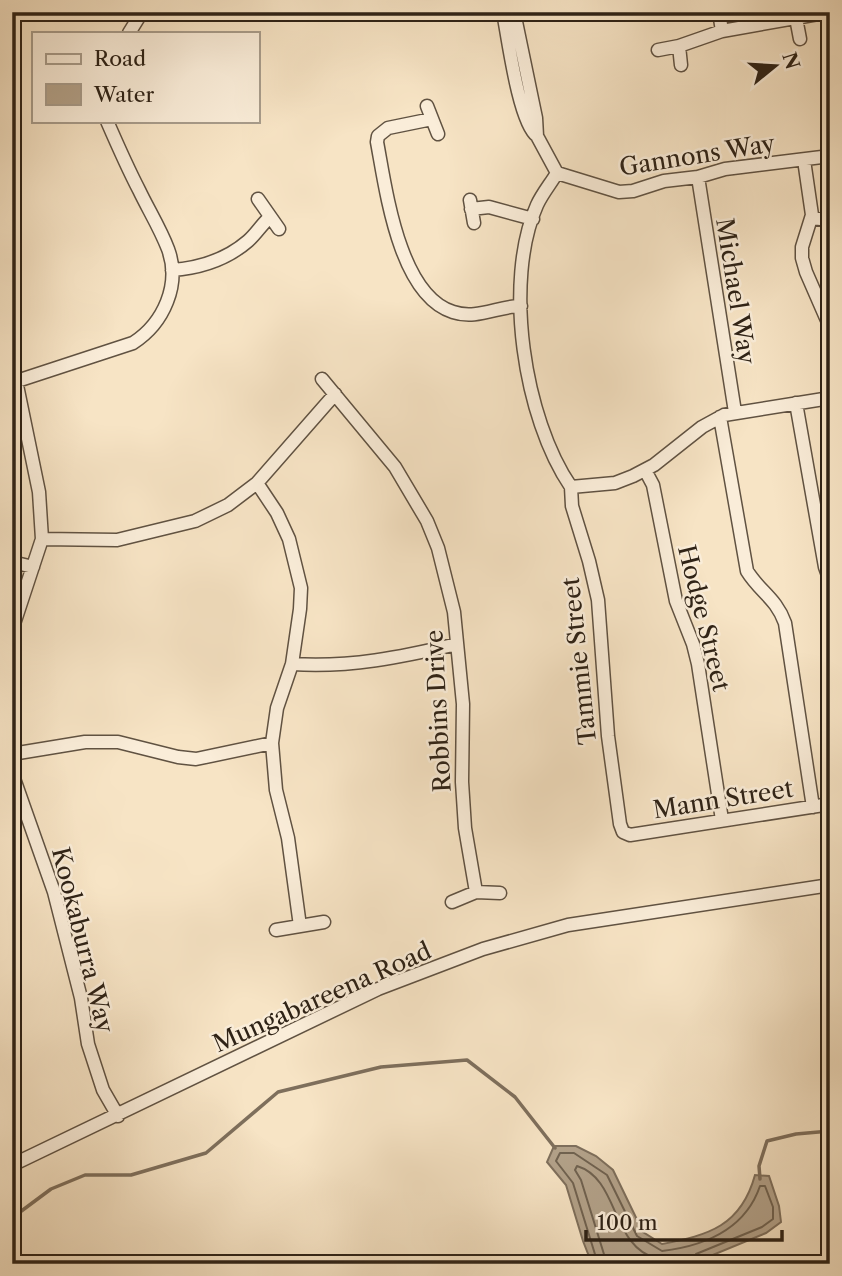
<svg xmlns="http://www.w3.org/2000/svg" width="842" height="1276" font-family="'Libre Caslon Text',serif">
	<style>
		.water { fill: #b3a28a; stroke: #7e6f5c; stroke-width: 2 }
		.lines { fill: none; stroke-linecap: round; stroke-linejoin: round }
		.shore { stroke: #706250; stroke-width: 2 }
		.stream { stroke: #7e6f5c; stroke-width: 3.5 }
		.minor-casing { stroke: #605242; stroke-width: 15 }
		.minor { stroke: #faedd9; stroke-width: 12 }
		.labels { text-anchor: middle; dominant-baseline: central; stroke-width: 5; stroke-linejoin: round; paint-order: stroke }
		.street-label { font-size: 24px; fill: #2e2216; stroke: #faedd9 }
	</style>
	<rect width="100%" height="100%" fill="#f7e4c5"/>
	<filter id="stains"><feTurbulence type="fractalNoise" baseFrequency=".00286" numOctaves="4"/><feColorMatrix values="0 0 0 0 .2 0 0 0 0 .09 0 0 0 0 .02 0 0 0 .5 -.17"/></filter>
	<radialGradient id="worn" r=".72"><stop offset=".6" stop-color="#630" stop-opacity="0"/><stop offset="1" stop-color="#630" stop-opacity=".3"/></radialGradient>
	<path class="water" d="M554 1146H576L596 1156 613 1170 643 1232 662 1244C709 1235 741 1226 755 1175L769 1176 779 1206 781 1222 766 1233 691 1264H592L583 1241 566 1185 547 1162Z"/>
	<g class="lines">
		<path class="shore" d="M598 1264 573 1183 556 1161 560 1153H574L607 1175 637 1236 662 1251C704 1246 745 1230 760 1186H765L773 1207V1219L762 1227 696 1254 691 1264
			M607 1264 581 1180 575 1170 577 1166C620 1179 610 1247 658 1259 665 1261 673 1258 680 1257L683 1264"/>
		<path class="stream" d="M760 1179 759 1166 767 1141 796 1134 830 1131
			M12 1218 51 1189 85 1175H131L206 1153 278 1092 381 1067 467 1060 515 1097 555 1148"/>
		<defs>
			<path id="minor" d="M503 12C508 38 519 123 537 136
				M514 12 536 118 537 136 557 173 619 192 633 191 664 181 698 177 725 169 830 156
				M719 12 722 31
				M796 18 800 39
				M129 33 142 12
				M679 46 681 65
				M658 50 679 46 722 31 818 14
				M427 106 438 134
				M432 119 388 128 378 136 377 142C386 190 399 295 453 312 477 320 498 306 521 306
				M804 160 812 215 802 247V258L806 272 830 327
				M557 173C551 183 542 194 537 205 503 281 524 419 571 487
				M698 177 735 412
				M258 199 279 229
				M470 200 474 223
				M471 209 489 207 533 219
				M811 218 830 220
				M172 270C200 268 226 260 248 241 256 234 262 224 270 217
				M12 361 39 492 42 539 12 630
				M322 379 395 467 427 521 438 548 454 612 463 704 462 782 465 828 476 892
				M17 381 133 343C164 323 181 284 168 249 160 228 148 209 139 190 127 167 117 144 107 121
				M796 403 825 567 830 581
				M720 417 747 571C760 592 776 598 785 623L813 807
				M645 470 653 485 676 601 693 644 698 664 722 820
				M257 483 277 513 289 539 301 588 300 609 292 664 277 708 272 743 276 790 288 838 300 926
				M571 487 572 506 589 561 598 600 608 736 620 824 623 832 630 835 830 804
				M571 487 615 483 633 476 654 465 702 427 724 415 830 398
				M42 539 117 540 195 521 228 505 257 483 335 394
				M12 562 33 567
				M292 664C349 668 402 657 457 644
				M12 754 85 742H118L178 757 196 759 272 743
				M12 773 54 892 81 998 88 1044 103 1090 118 1116
				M452 902 476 892 500 893
				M276 930 324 922
				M12 1165 378 989 483 949 568 925 830 885"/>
		</defs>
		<use href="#minor" class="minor-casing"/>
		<use href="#minor" class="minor"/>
	</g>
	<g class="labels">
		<g class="street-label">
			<text transform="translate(697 155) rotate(-9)">Gannons Way</text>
			<text transform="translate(736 291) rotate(81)">Michael Way</text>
			<text transform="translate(704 618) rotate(76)">Hodge Street</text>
			<text transform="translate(579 661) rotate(-96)">Tammie Street</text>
			<text transform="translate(438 711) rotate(-93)">Robbins Drive</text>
			<text transform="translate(723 799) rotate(-9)">Mann Street</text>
			<text transform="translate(83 940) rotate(76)">Kookaburra Way</text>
			<text transform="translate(322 997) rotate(-24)">Mungabareena Road</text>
		</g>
	</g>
	<rect width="842" height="1276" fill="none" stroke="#f7e4c5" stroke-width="42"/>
	<rect x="14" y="14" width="814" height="1248" fill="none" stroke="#2e2216" stroke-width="3.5"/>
	<rect x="21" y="21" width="800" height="1234" fill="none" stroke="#2e2216" stroke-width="2"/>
	<rect x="32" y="32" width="228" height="91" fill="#faedd9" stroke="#a89c8b" stroke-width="2"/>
	<rect x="46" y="54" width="35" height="10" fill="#faedd9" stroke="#a89c8b" stroke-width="2"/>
	<text x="94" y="66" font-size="21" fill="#2e2216">Road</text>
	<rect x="46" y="84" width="35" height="21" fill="#b3a28a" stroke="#a89c8b" stroke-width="2"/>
	<text x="94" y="102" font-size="21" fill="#2e2216">Water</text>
	<g transform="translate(775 66) rotate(72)" stroke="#faedd9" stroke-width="5" paint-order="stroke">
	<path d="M0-5L12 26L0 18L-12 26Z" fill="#2e2216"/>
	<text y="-10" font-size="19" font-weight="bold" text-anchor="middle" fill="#2e2216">N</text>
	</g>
	<path d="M586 1230v10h196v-10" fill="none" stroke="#2e2216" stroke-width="3.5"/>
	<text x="597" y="1230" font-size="21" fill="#2e2216" stroke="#faedd9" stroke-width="5" paint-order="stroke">100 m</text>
	<rect width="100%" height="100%" filter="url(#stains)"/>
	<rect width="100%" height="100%" fill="url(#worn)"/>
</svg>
